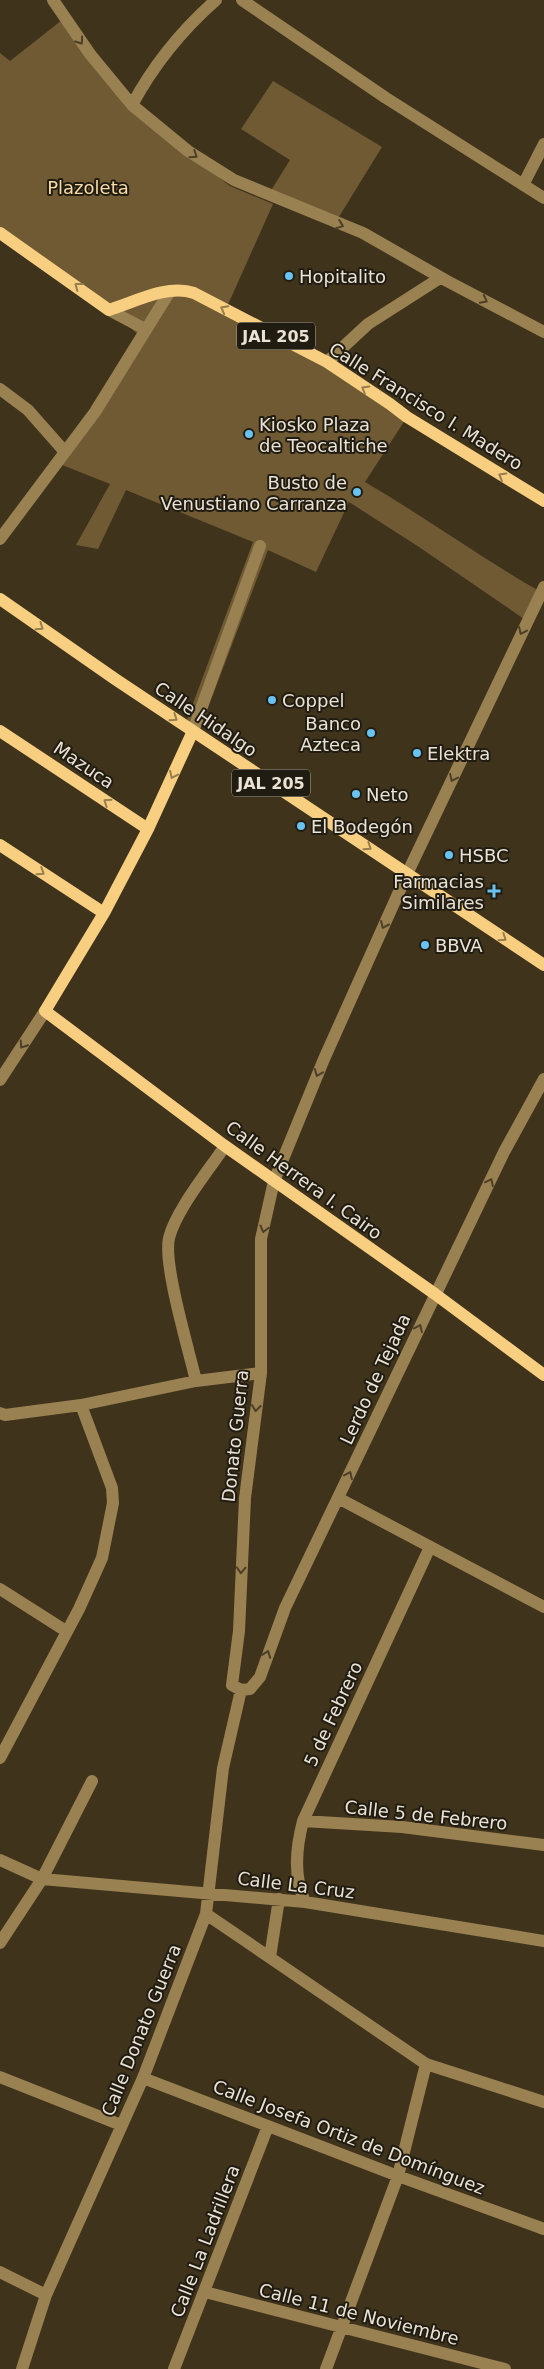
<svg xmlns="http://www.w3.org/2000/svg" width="544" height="2369" font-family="'DejaVu Sans',sans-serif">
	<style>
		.green { fill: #6f5a34 }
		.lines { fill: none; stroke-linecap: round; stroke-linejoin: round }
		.minor { stroke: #9a8152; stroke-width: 12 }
		.major { stroke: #f8ce80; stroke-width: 12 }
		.oneway { stroke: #4b3f28 }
		.oneway2 { stroke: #977e4e }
		.poi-dot { fill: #69c3f1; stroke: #211c11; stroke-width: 2 }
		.labels { text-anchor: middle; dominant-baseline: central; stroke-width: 4; stroke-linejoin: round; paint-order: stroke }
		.shield { fill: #211c11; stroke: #aea79a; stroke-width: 1 }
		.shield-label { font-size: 16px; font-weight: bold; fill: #eae2d5 }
		.park-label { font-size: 18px; fill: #f9dba5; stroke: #211c11 }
		.poi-label { font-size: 18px; fill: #eae2d5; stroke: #211c11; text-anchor: start }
		.street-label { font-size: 18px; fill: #eae2d5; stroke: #211c11 }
	</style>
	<rect width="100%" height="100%" fill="#3f331c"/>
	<path class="green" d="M62 20 130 107 230 186 273 204 226 309 312 355 407 417 365 482C425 517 481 558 541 592L527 621 419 547 349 502 316 572 268 550 198 734 185 725 253 542 126 490 98 549 76 545 110 484 57 463 140 336 109 310 0 232V53L10 61Z
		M273 81 382 147 337 220 270 192 290 160 241 129Z"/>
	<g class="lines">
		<path class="minor" d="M53 0 90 54 132 105 188 151 234 180 363 233 447 281 544 332
			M242 0 386 98 544 198
			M132 105C153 66 183 29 216 0
			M523 185 544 144
			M109 310 145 329
			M327 362 368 324 440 278
			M0 389 28 410 65 452
			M0 539 95 412 170 291
			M193 731 260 546
			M0 1080 45 1011
			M196 1381C189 1350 163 1265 169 1238 176 1210 209 1170 225 1146
			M0 1413 5 1415 81 1405 196 1381 261 1373
			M338 1498 544 1607
			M0 1589 66 1631
			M241 1690 232 1685 239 1631 245 1498 261 1373V1239L274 1181 324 1059 407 874 544 587
			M241 1690 250 1689 260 1677 285 1608 504 1152 544 1079
			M0 1758 79 1609 102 1558 113 1503 112 1488 81 1405
			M303 1821 402 1827 544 1845
			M0 1860 42 1879 305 1902 544 1941
			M305 1902C293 1876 296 1848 303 1821L430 1547
			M206 1914 426 2064 544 2102
			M0 1943 42 1879 92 1781
			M270 1957 279 1899
			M0 2077 121 2125
			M143 2078 398 2176 544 2229
			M0 2272 46 2295
			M205 2292 505 2369
			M22 2369 46 2295 143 2078 206 1914 223 1768 241 1690
			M174 2369 268 2126
			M326 2369 398 2176 426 2064"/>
		<path class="major" d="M0 233 109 310C135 302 167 284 194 293L327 362 390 404 407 417 544 501
			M0 599 115 679 544 965
			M0 731 148 829
			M193 731 148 829 104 913 45 1011 225 1146 435 1294 544 1375
			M0 845 104 913"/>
	</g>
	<defs><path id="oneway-chevron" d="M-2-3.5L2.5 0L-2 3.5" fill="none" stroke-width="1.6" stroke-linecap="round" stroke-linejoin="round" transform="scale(1.25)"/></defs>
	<g class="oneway">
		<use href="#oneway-chevron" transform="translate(80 41) rotate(55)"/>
		<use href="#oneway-chevron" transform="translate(194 155) rotate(33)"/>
		<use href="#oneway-chevron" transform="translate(340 225) rotate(21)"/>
		<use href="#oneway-chevron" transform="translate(484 300) rotate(27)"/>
		<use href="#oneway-chevron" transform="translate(522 631) rotate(115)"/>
		<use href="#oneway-chevron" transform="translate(453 778) rotate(115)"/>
		<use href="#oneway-chevron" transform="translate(384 925) rotate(114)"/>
		<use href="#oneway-chevron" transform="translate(23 1045) rotate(123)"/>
		<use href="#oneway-chevron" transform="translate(318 1073) rotate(112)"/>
		<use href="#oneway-chevron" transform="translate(490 1182) rotate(-64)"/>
		<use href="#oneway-chevron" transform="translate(264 1229) rotate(105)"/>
		<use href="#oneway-chevron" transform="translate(419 1328) rotate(-65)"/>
		<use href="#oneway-chevron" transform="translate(256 1408) rotate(97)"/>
		<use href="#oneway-chevron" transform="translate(349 1475) rotate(-65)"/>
		<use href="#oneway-chevron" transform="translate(241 1570) rotate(93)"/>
		<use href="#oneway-chevron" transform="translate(267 1654) rotate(-70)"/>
	</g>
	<g class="oneway2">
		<use href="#oneway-chevron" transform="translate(78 286) rotate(-143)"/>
		<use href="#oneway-chevron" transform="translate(224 309) rotate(-152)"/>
		<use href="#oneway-chevron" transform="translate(365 389) rotate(-149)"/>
		<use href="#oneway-chevron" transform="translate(502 476) rotate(-149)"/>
		<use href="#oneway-chevron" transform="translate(40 627) rotate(35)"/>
		<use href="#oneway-chevron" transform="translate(174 718) rotate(34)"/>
		<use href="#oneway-chevron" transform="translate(173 775) rotate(115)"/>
		<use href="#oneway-chevron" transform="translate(107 802) rotate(-146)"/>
		<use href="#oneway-chevron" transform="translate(368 847) rotate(34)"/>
		<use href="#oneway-chevron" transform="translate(41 872) rotate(33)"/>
		<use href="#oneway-chevron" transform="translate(503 938) rotate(34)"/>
	</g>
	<g class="poi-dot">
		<circle cx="289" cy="276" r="5"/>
		<circle cx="249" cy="434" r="5"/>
		<circle cx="357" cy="492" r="5"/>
		<circle cx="272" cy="700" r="5"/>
		<circle cx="371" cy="733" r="5"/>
		<circle cx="417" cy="753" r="5"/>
		<circle cx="356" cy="794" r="5"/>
		<circle cx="301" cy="826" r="5"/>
		<circle cx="449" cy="855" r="5"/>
		<path d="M491.5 883.5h5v5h5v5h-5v5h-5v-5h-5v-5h5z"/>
		<circle cx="425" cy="945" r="5"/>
	</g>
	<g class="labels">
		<g class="shield">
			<rect x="237" y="322.5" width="78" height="27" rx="4"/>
			<rect x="232" y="769.5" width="78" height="27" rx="4"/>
		</g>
		<g class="shield-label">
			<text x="276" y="336">JAL 205</text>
			<text x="271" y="783">JAL 205</text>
		</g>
		<g class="park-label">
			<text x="88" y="187">Plazoleta</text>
		</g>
		<g class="poi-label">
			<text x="299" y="276">Hopitalito</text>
			<text x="259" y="424">Kiosko Plaza<tspan x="259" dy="21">de Teocaltiche</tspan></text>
			<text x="347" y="482" text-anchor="end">Busto de<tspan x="347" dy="21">Venustiano Carranza</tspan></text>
			<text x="282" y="700">Coppel</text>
			<text x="361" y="723" text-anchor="end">Banco<tspan x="361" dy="21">Azteca</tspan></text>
			<text x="427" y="753">Elektra</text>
			<text x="366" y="794">Neto</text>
			<text x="311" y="826">El Bodegón</text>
			<text x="459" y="855">HSBC</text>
			<text x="484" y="881" text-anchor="end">Farmacias<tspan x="484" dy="21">Similares</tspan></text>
			<text x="435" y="945">BBVA</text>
		</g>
		<g class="street-label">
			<text transform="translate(426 406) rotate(32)">Calle Francisco I. Madero</text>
			<text transform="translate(206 719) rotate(34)">Calle Hidalgo</text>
			<text transform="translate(84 765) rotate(34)">Mazuca</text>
			<text transform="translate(304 1180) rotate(36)">Calle Herrera I. Cairo</text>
			<text transform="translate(375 1379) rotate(-65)">Lerdo de Tejada</text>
			<text transform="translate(235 1436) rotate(-84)">Donato Guerra</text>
			<text transform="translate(333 1714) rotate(-65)">5 de Febrero</text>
			<text transform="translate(426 1815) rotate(6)">Calle 5 de Febrero</text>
			<text transform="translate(296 1885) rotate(7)">Calle La Cruz</text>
			<text transform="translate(141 2030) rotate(-68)">Calle Donato Guerra</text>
			<text transform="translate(349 2137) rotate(21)">Calle Josefa Ortiz de Domínguez</text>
			<text transform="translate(205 2241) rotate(-69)">Calle La Ladrillera</text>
			<text transform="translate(359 2314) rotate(14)">Calle 11 de Noviembre</text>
		</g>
	</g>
</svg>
